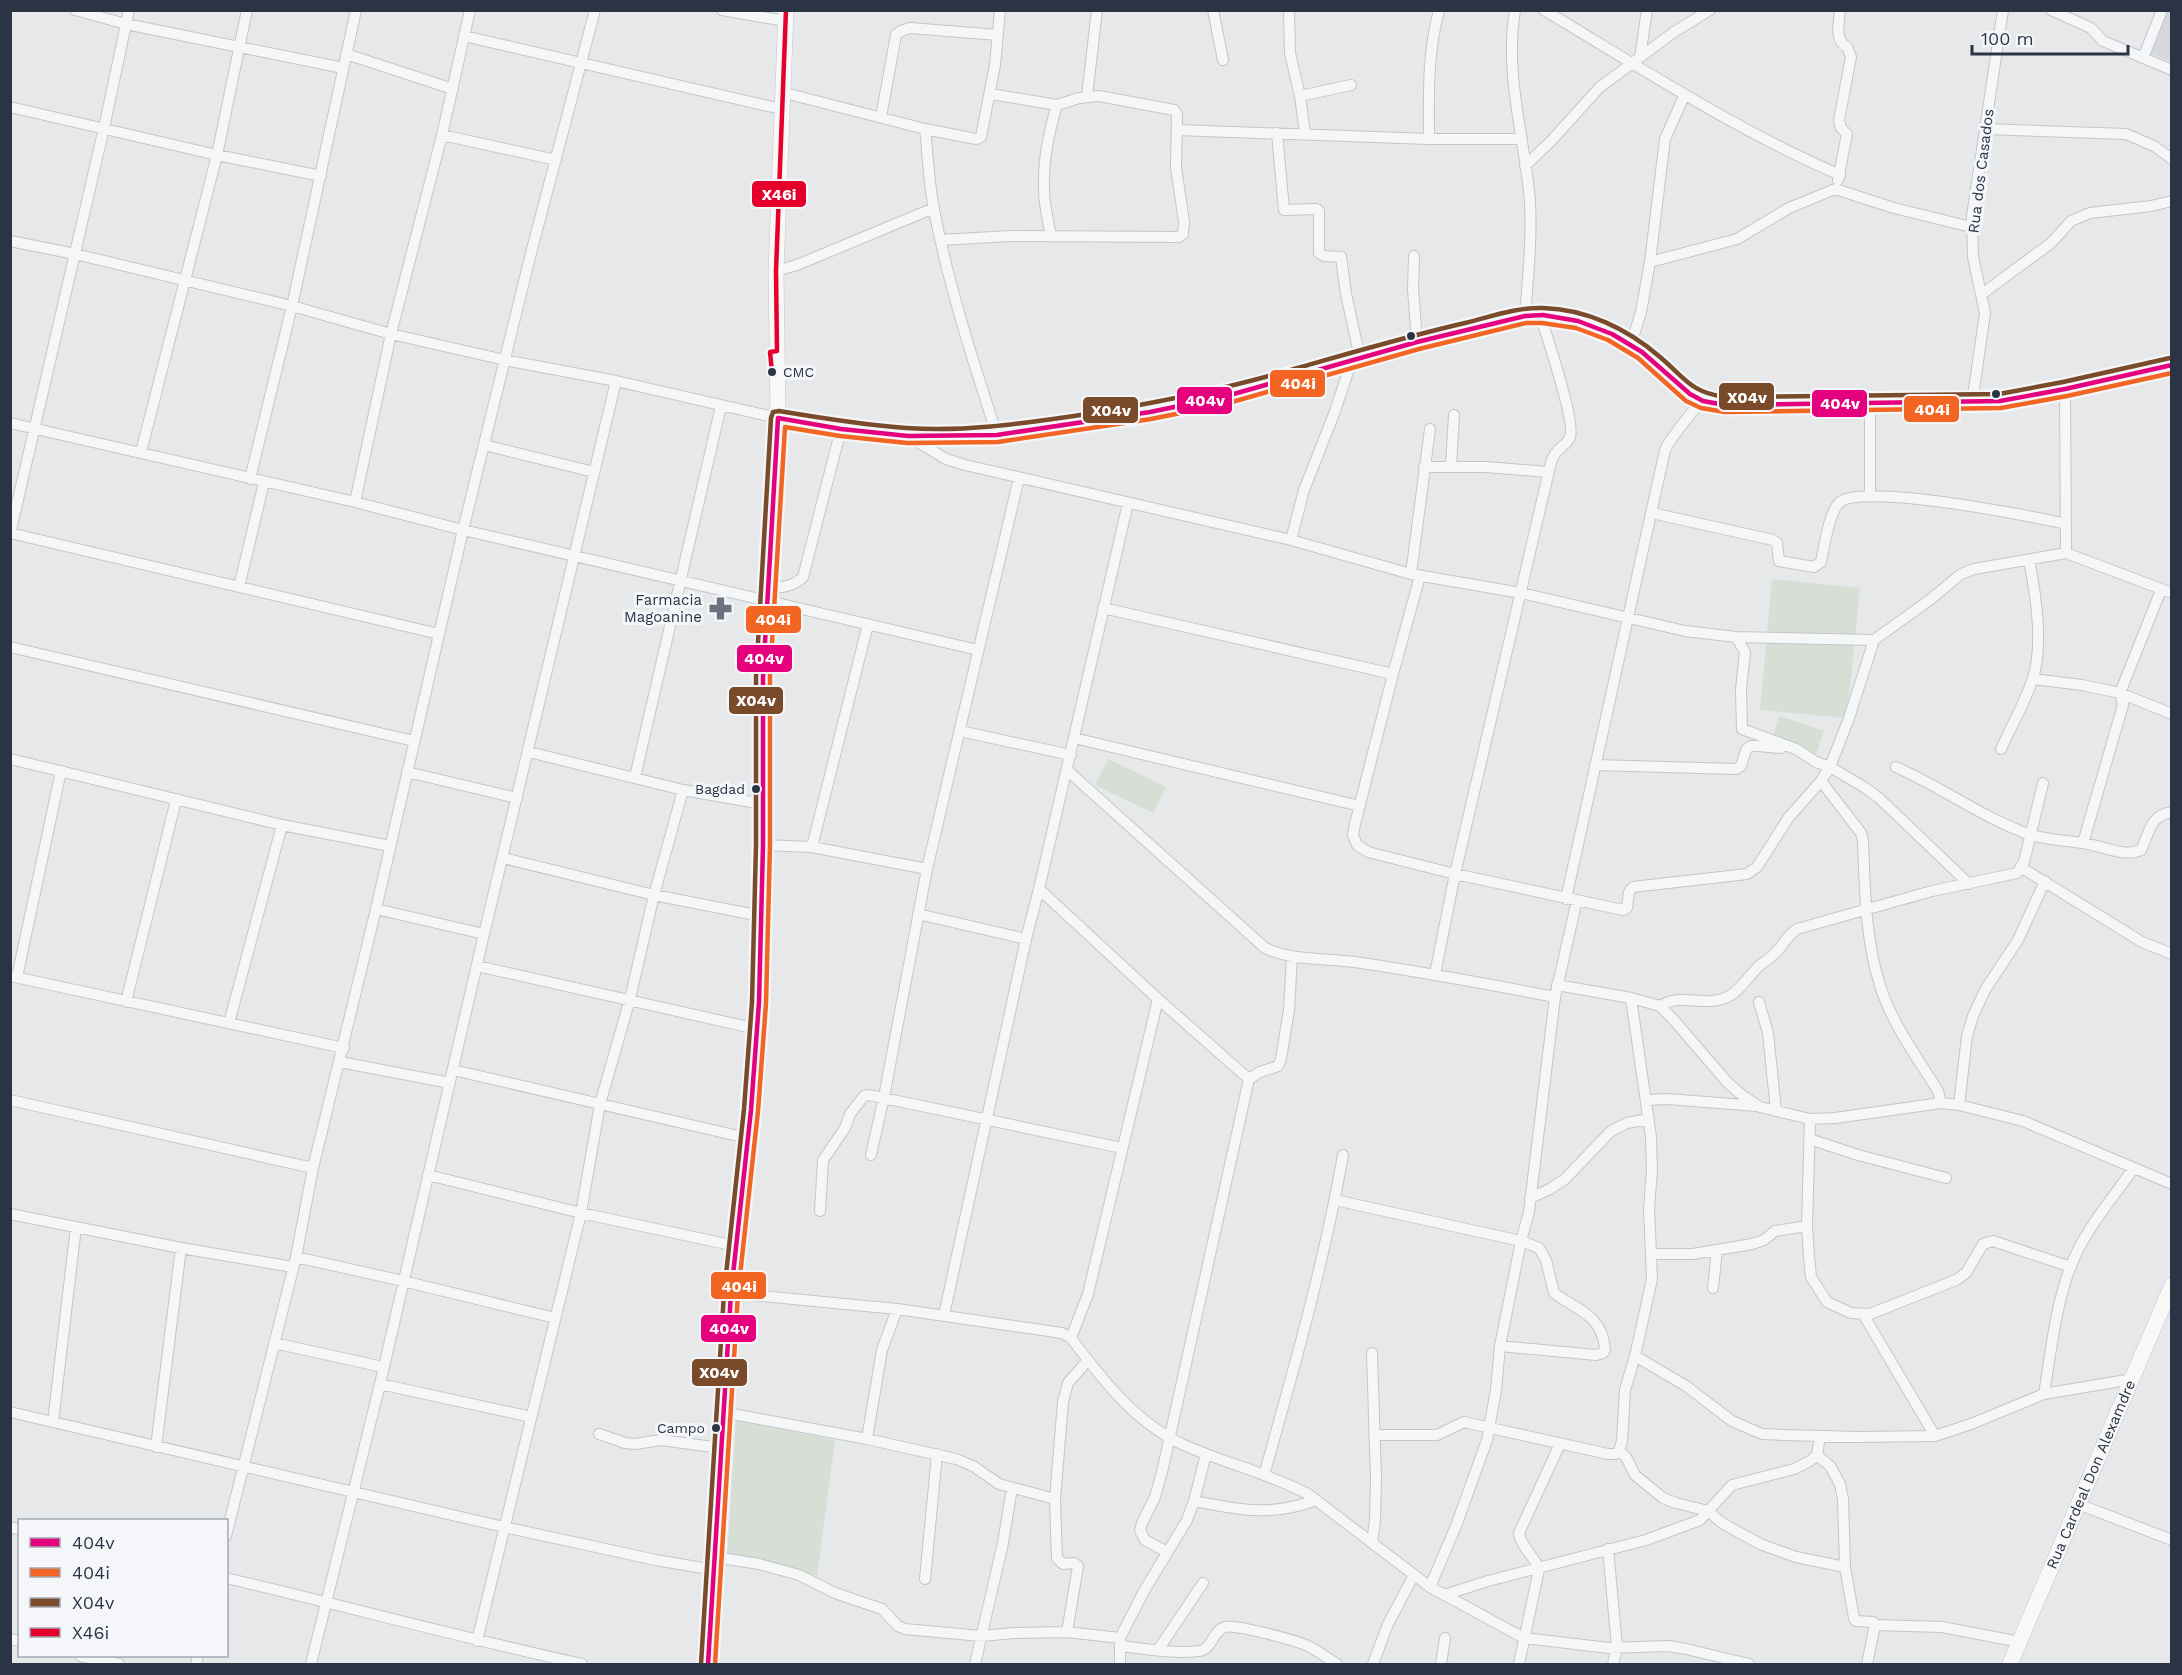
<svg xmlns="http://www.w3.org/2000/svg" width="2182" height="1675" font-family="'Work Sans',sans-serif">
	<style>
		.built { fill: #d4d7dd }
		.green { fill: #d6ded6 }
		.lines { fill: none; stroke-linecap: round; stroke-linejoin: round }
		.minor-casing { stroke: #c4c6c8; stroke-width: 12 }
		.secondary-casing { stroke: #c4c6c8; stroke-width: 16 }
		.minor { stroke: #f5f6f7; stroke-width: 10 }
		.secondary { stroke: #f8f8f8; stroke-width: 15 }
		.bus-1-casing { stroke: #f4f6f9; stroke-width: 9 }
		.bus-2-casing { stroke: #f4f6f9; stroke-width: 9 }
		.bus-3-casing { stroke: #f4f6f9; stroke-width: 9 }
		.bus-4-casing { stroke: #f4f6f9; stroke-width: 9 }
		.bus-1 { stroke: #e5007d; stroke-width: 4.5 }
		.bus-2 { stroke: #f26522; stroke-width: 4.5 }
		.bus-3 { stroke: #7a4b2a; stroke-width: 4.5 }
		.bus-4 { stroke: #e4002b; stroke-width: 4.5 }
		.bus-dot { fill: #2b3445; stroke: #f4f6f9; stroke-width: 2 }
		.labels { text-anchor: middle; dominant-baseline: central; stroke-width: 6; stroke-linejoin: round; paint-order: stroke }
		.bus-label { font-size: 14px; fill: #2b3445; stroke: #f4f6f9; text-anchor: end }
		.street-label { font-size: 15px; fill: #2b3445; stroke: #f4f6f9 }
		.poi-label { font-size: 15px; fill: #2b3445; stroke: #f4f6f9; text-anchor: end }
		.line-badge { stroke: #f4f6f9; stroke-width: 2 }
		.badge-label { font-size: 16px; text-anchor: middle; font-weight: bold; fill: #fff }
	</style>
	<rect width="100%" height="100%" fill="#e6e8ea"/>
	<path class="built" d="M2164 11H2171V62L2147 52Z"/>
	<path class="green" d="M1772 579 1860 588 1847 718 1760 710Z
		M1780 716 1824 731 1815 757 1771 741Z
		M1108 759 1166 787 1153 813 1095 785Z
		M736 1420 835 1440 817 1576 727 1557Z"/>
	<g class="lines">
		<defs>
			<path id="minor" d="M75 10 126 24 343 68
				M722 10 785 21
				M1213 10 1223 60
				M1289 10 1290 53 1300 96 1305 133
				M1515 10C1504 75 1525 138 1530 202 1532 240 1528 278 1525 316
				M1544 10C1641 68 1736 130 1840 175
				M2051 10 2091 28 2103 41 2172 70
				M464 36 781 109
				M346 54 453 89
				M1640 57 1647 10
				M2143 58 2162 10
				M781 92 925 129 976 139 981 137 995 65 1000 10
				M1087 96 1097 10
				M1300 96 1351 85
				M10 107 217 155 321 176
				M881 117 896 35 901 31 910 28 998 35
				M925 129C928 156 929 184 934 210 949 287 973 361 997 435
				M1985 129 2126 134 2154 146 2172 159
				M1177 130 1429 139H1522
				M1277 133 1284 210 1316 209 1319 211V253L1324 256 1341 257 1346 294 1360 358
				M442 135 556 160
				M1429 139C1429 92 1427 57 1439 10
				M1525 166 1551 141 1600 87 1674 32 1710 10
				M1838 180 1847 134 1841 128 1839 120 1851 57 1847 47C1834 40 1839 24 1840 10
				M1051 236C1048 221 1044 205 1044 189 1043 162 1049 131 1057 105
				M941 240 1010 236 1179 237 1183 234 1184 222 1176 167 1177 114 1174 110 1099 96 1079 98 1057 105 991 94
				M10 241 75 254 292 306 391 334 505 360 616 381 778 418 841 429 908 436 997 435 1187 405 1282 382 1417 342 1525 316C1572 311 1621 333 1656 363 1669 374 1686 396 1703 401 1710 403 1718 404 1725 405L2000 401 2065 389 2172 365
				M1414 256 1413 289 1417 342
				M1650 262 1737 239 1789 208 1835 189 1894 208 1971 227
				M776 271 797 265 934 208
				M1982 294 2051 243 2071 221 2090 213 2151 206 2172 201
				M1631 344 1641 312 1650 262 1665 139 1684 96
				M2065 389 2066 553
				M1972 403 1985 313 1973 257 1972 216 2003 10
				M1870 404V494
				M10 423 355 502 463 530 978 650
				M908 436 946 459 965 465 1291 540 1411 574 1521 593 1685 631 1736 637 1874 640 1931 599 1961 574 1974 569 2066 553 2172 593
				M484 445 594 472
				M141 452 217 155 247 10
				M1451 466 1454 415
				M1424 467H1486L1548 472
				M250 479 292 306 356 10
				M355 502 391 334 442 135 470 10
				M1652 513 1773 540 1777 543 1779 561 1814 567 1821 562C1824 548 1829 511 1840 502 1863 483 2032 516 2066 524
				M10 533 439 634
				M10 534 104 128 129 10
				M1291 540 1304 490 1334 414 1352 360
				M1411 574 1430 429
				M1420 576 1393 674 1355 824 1353 835 1357 845 1368 852 1455 874 1623 910 1627 908 1629 892 1633 887 1747 874 1757 867 1789 817 1821 781 1830 767 1849 718 1874 640
				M239 587 264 482
				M768 589C781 587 793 587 803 577L841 429
				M1103 608 1393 674
				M1736 637 1745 652 1741 689 1742 729 1796 749 1816 762 1830 767 1864 787 1879 798 1969 884
				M10 647 414 741
				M2033 679 2082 685 2120 693 2172 714
				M960 731 1071 755
				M1074 738 1360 806
				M2001 749C2011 727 2024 704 2032 681 2044 648 2036 595 2029 560
				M529 752 683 790 763 804
				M10 759 282 825 390 846
				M1595 765 1736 769 1741 766 1746 750 1751 746H1758L1781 748
				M1896 767C1941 787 1982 817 2028 834 2046 841 2072 840 2092 845 2107 848 2127 857 2141 850 2150 832 2149 816 2172 812
				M1067 770 1265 948C1293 961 1325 958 1355 962 1422 972 1488 984 1555 997
				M407 772 517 798
				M635 777 721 406
				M1821 781 1861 833 1863 841C1865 888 1865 936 1879 982 1890 1021 1917 1057 1938 1091L1941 1103
				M2083 843 2123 705 2120 693 2161 590
				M763 845 812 847 927 869
				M812 847 868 624
				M503 858 654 895 761 916
				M2022 868 2142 942 2172 954
				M1039 889 1158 999 1249 1079
				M1566 899 1665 450C1674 432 1689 417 1701 401
				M376 909 484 934
				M918 914 1026 939
				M477 966 757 1029
				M1435 974 1455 874 1551 462C1556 447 1567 446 1570 437 1576 423 1546 333 1540 315
				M10 976 344 1048
				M17 977 61 771
				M1557 985 1631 998 1660 1006 1672 1018 1728 1083 1743 1096 1760 1107 1810 1119 1835 1118 1941 1103 1959 1105 2023 1121 2172 1184
				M126 1002 176 800
				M1759 1002 1768 1033 1776 1111
				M1660 1006C1681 992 1705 1008 1727 997 1739 992 1748 977 1757 968 1763 962 1770 959 1775 953 1784 945 1786 936 1797 929L1932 891 2017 873 2024 862 2043 783
				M229 1023 282 825
				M340 1062 450 1083
				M453 1070 747 1138
				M10 1100 313 1168
				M1647 1100 1668 1099 1757 1106
				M1959 1105 1967 1036 1973 1016 1985 990 2018 940 2045 881
				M1810 1119 1807 1226 1809 1257 1811 1277 1827 1302 1851 1313 1870 1314 1956 1280 1966 1273 1983 1244 1993 1241 2071 1267
				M1809 1139 1858 1155 1946 1178
				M871 1155 884 1097 927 869 1019 478
				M428 1175 581 1213 736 1246
				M1530 1198 1550 1189 1565 1179 1611 1131 1627 1123 1649 1119
				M1335 1200 1521 1241 1539 1248 1546 1260 1554 1293C1577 1310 1603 1315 1605 1350L1603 1353 1596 1355 1500 1346
				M820 1211 823 1160 845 1128 850 1114 864 1096 869 1095 1122 1148
				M10 1214 181 1248 293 1267
				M1651 1254H1693L1752 1244 1764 1240 1775 1231 1807 1226
				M296 1257 403 1281 555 1318
				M1713 1288 1717 1250
				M731 1293 897 1309 1062 1333 1071 1338C1102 1379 1135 1423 1184 1445 1224 1463 1268 1473 1308 1494L1430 1587 1524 1638 1609 1648 1668 1646 1686 1649 1749 1664
				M1863 1314 1935 1436
				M944 1315 1026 939 1039 889 1128 503
				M1071 1338 1088 1294 1158 999
				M274 1343 383 1367
				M1372 1353 1376 1479 1375 1520 1372 1543
				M1635 1356 1686 1386 1732 1421 1762 1434 1784 1435 1859 1437 1935 1436 1971 1424 2044 1394 2132 1379
				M380 1384 531 1417
				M2044 1394C2051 1352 2055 1308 2070 1268 2084 1231 2111 1200 2134 1168
				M10 1412 504 1527 656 1560 714 1570
				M722 1412 867 1439 956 1459 973 1466 999 1484 1055 1499
				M53 1422 76 1227
				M599 1434 625 1443 635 1444 661 1440 721 1448
				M1374 1435H1437L1464 1422 1608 1454H1615L1619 1451 1622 1441 1625 1390 1635 1356 1652 1279 1649 1208 1652 1171 1651 1137 1631 998
				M867 1439 882 1350 897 1309
				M156 1447 181 1248
				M1619 1451 1626 1457 1635 1475 1663 1498 1676 1503 1708 1511 1722 1523 1760 1544 1796 1557 1845 1567
				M1817 1455 1830 1466 1840 1484 1843 1499 1845 1567 1854 1618 1856 1621 1873 1622 1875 1625 1867 1664
				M1264 1475C1294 1369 1324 1263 1343 1155
				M1194 1501C1241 1510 1270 1517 1316 1500
				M2078 1504 2172 1540
				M10 1527 20 1530
				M226 1536 296 1257 313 1168 376 909 463 530 531 253 595 10
				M1608 1549 1617 1647 1613 1664
				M1167 1552 1145 1540 1140 1531 1142 1523 1155 1497 1162 1472 1249 1079 1260 1072 1278 1066 1281 1059 1289 1010 1292 957
				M715 1557 759 1564 799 1575 835 1593 882 1609 898 1626 905 1629 981 1636 1014 1633 1067 1632 1120 1638
				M226 1578C345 1606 463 1638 582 1664
				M925 1579 937 1454
				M1430 1587 1456 1526 1487 1440 1496 1390 1500 1346 1521 1241 1529 1212 1555 997 1577 900
				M1444 1595 1488 1581 1646 1540 1700 1520 1732 1485 1794 1469 1810 1461 1817 1455 1820 1436
				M1875 1625 1942 1627 2020 1642
				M1067 1632 1078 1566 1074 1563 1063 1564 1057 1558 1055 1499 1063 1402 1068 1383 1088 1360
				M10 1639 20 1641
				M477 1641 581 1213 600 1104 630 999 654 895 683 790
				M1121 1646C1146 1649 1173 1654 1199 1651 1213 1649 1212 1631 1225 1627 1235 1624 1294 1640 1306 1645 1317 1650 1327 1658 1337 1664
				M1158 1650 1203 1583
				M80 1656 119 1664
				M196 1664 198 1656
				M311 1664 380 1384 484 934 616 381
				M975 1664 1003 1543 1012 1488
				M1120 1664V1638L1144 1591 1187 1520 1194 1501 1206 1454
				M1373 1664 1388 1624 1414 1575
				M1441 1664 1445 1638
				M1519 1664 1539 1569C1534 1556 1521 1547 1519 1533L1560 1444"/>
			<g id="secondary">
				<path d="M708 1664 731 1293 751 1110 759 1002 763 845V677L778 418 776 271 786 10"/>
				<path id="s1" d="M2010 1664 2172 1285"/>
			</g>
		</defs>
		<use href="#minor" class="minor-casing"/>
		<use href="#secondary" class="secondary-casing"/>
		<use href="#minor" class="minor"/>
		<use href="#secondary" class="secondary"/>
		<defs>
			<path id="bus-1" d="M708 1664 731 1293 751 1110 759 1002 763 845V677L778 418 841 429 908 436 997 435 1150 412 1223 397 1417 342 1525 316 1543 315 1578 321 1612 334 1642 352 1690 394 1703 401 1725 405 2000 401 2065 389 2172 365"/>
			<path id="bus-2" d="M715 1664 738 1294 758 1111 766 1003 770 845V677L785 427 840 436 907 443 998 442 1151 419 1225 404 1419 349 1526 323H1542L1576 328 1608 340 1638 358 1686 401 1701 408 1725 412 2001 408 2067 396 2172 373"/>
			<path id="bus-3" d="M701 1664 724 1293 744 1109 752 1002 756 845V677L771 418 773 412 779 411C821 418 863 425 906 428 963 432 1019 424 1074 416 1145 405 1214 392 1283 372 1344 355 1404 337 1465 323 1490 317 1517 307 1543 308 1586 309 1628 329 1660 357 1685 378 1690 392 1725 397L1999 394 2063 382 2170 358"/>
			<path id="bus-4" d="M772 372 770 352 777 351 776 271 786 10"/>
		</defs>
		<use href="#bus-1" class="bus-1-casing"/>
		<use href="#bus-2" class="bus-2-casing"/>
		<use href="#bus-3" class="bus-3-casing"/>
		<use href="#bus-4" class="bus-4-casing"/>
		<use href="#bus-1" class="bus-1"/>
		<use href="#bus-2" class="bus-2"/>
		<use href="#bus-3" class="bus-3"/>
		<use href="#bus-4" class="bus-4"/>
	</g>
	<defs>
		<symbol id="pharmacy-bare" viewBox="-9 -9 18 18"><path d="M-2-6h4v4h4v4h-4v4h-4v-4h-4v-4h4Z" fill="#6c737f" stroke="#f4f6f9" stroke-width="2.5" paint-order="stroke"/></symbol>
	</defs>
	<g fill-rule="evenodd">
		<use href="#pharmacy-bare" x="704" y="592" width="33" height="33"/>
	</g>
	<g class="bus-dot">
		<circle cx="1411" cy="336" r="5"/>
		<circle cx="772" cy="372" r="5"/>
		<circle cx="1996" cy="394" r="5"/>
		<circle cx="756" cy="789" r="5"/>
		<circle cx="716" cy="1428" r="5"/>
	</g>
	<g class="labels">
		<g class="bus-label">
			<text x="783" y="372" text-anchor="start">CMC</text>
			<text x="745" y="789">Bagdad</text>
			<text x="705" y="1428">Campo</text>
		</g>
		<g class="street-label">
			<text transform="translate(1981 171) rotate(-83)">Rua dos Casados</text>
			<text stroke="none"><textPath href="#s1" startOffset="206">Rua Cardeal Don Alexamdre</textPath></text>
		</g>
		<g class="poi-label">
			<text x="702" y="600">Farmacia<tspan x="702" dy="17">Magoanine</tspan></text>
		</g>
	</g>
	<g class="line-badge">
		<rect x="751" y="180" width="56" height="28" rx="6" fill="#e4002b"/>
		<rect x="1269" y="369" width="57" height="29" rx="6" fill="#f26522"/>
		<rect x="1718" y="382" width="57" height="29" rx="6" fill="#7a4b2a"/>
		<rect x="1176" y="386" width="57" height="29" rx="6" fill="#e5007d"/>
		<rect x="1811" y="389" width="57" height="29" rx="6" fill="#e5007d"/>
		<rect x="1903" y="395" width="57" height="28" rx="6" fill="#f26522"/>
		<rect x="1082" y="396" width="57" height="28" rx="6" fill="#7a4b2a"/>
		<rect x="745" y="605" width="57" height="29" rx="6" fill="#f26522"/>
		<rect x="736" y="644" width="57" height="29" rx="6" fill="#e5007d"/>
		<rect x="728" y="686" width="56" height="29" rx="6" fill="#7a4b2a"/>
		<rect x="710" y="1271" width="57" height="29" rx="6" fill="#f26522"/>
		<rect x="700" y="1314" width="57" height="29" rx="6" fill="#e5007d"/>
		<rect x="691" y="1358" width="57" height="29" rx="6" fill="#7a4b2a"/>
	</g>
	<g class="badge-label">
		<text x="779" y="200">X46i</text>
		<text x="1298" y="389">404i</text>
		<text x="1747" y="403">X04v</text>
		<text x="1205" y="406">404v</text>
		<text x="1840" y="409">404v</text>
		<text x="1932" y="415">404i</text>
		<text x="1111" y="416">X04v</text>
		<text x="773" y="625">404i</text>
		<text x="764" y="664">404v</text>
		<text x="756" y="706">X04v</text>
		<text x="739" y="1292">404i</text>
		<text x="729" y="1334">404v</text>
		<text x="719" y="1378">X04v</text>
	</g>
	<rect width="2182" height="1675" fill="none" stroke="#2b3445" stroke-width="24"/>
	<rect x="18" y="1519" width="210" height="138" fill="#f4f6f9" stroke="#a4a8b1" stroke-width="1.5"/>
	<rect x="30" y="1538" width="30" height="9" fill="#e5007d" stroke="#a4a8b1" stroke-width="1.5"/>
	<text x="72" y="1549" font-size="18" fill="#2b3445">404v</text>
	<rect x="30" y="1568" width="30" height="9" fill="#f26522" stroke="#a4a8b1" stroke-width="1.5"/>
	<text x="72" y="1579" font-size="18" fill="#2b3445">404i</text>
	<rect x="30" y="1598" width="30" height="9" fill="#7a4b2a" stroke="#a4a8b1" stroke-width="1.5"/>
	<text x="72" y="1609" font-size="18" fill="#2b3445">X04v</text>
	<rect x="30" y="1628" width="30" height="9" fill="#e4002b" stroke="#a4a8b1" stroke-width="1.5"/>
	<text x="72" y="1639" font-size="18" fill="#2b3445">X46i</text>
	<path d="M1972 45v9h156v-9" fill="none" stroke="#2b3445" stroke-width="3"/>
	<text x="1981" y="45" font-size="18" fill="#2b3445" stroke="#f4f6f9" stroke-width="4.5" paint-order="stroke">100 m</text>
</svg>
